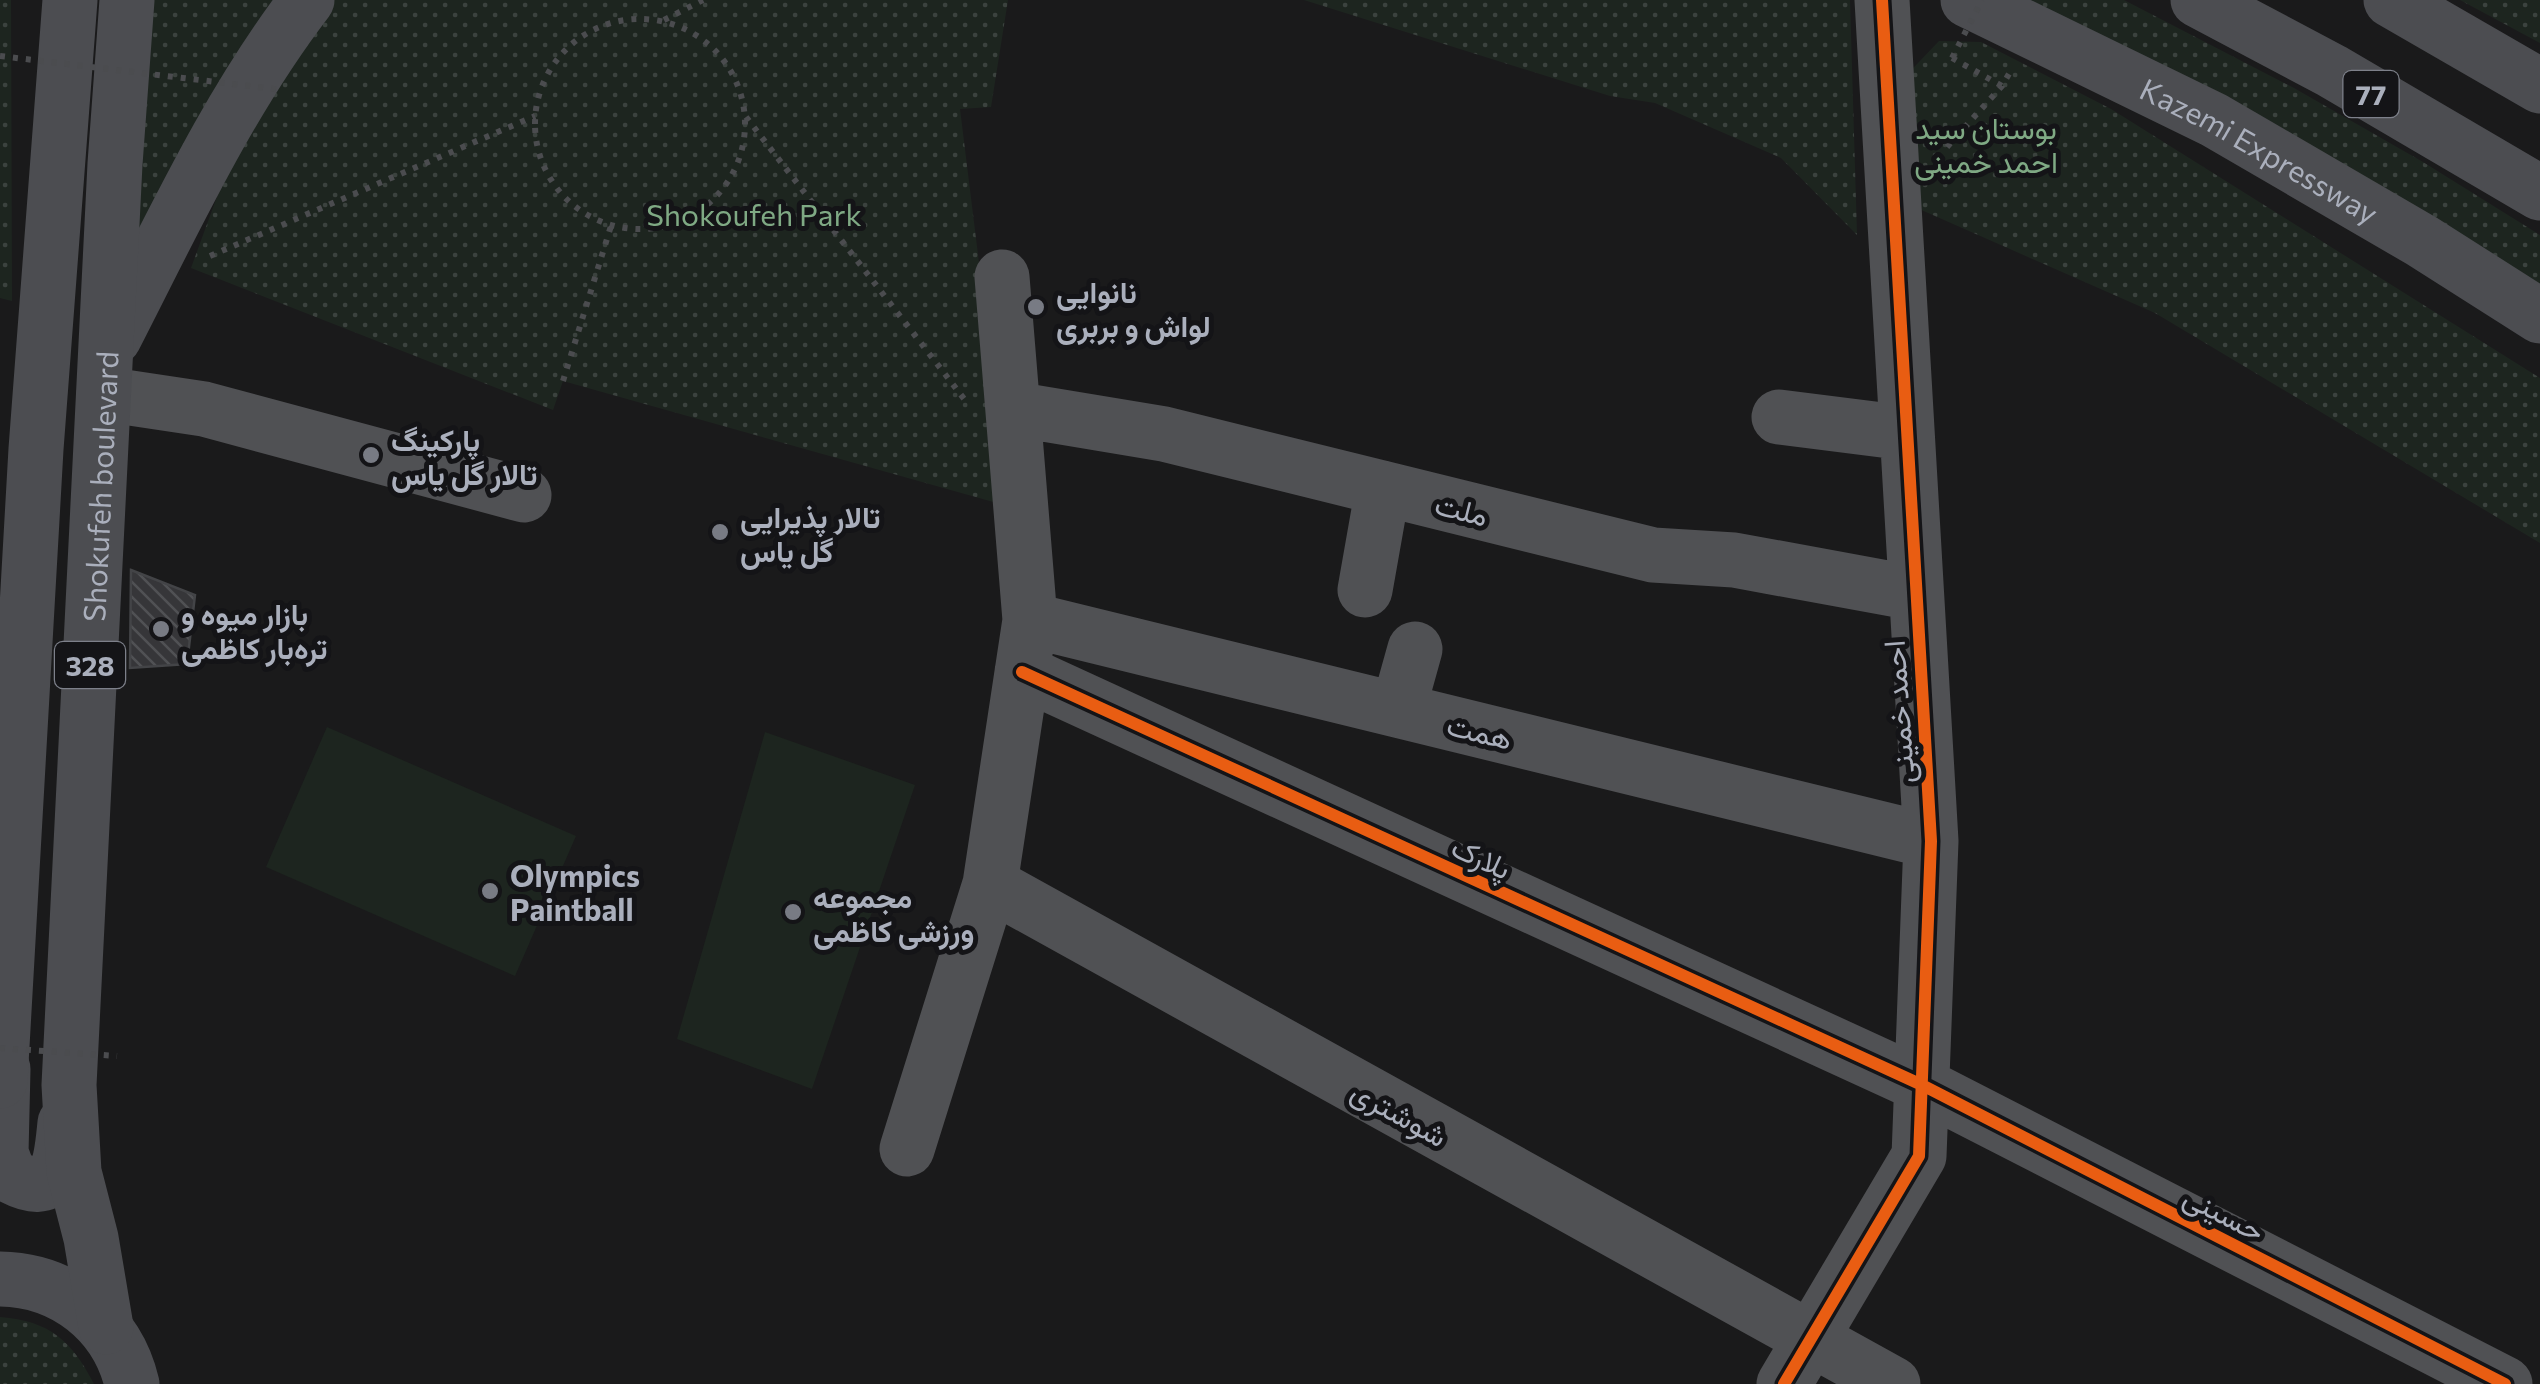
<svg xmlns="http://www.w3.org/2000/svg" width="2540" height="1384" font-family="Commissioner,Vazirmatn,sans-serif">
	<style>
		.grass { fill: url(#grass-dots) }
		.pitch { fill: #1d251f }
		.building { fill: url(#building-back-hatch); stroke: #434447; stroke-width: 2.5 }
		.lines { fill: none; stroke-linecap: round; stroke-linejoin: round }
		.path { stroke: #4b4c4f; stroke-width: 6; stroke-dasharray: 5 8; stroke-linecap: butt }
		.minor { stroke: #505154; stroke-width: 55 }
		.major { stroke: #4c4d51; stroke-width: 55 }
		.highway { stroke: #4c4d51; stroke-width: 55 }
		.path-bridge { stroke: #4b4c4f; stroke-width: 6; stroke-dasharray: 5 8; stroke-linecap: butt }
		.cycleway-casing { stroke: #141417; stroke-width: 19 }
		.cycleway { stroke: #e95d12; stroke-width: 12 }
		.poi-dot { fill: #787b84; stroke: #141417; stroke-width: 4 }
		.labels { text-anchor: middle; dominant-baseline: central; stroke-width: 10; stroke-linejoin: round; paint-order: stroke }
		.shield { fill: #141417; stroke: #7d808a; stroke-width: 2.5 }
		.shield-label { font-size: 28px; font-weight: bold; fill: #aaafbc }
		.park-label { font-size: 30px; fill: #7fa984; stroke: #141417 }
		.street-label { font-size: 30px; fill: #aaafbc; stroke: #141417 }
		.poi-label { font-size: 30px; font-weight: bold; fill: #aaafbc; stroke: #141417; text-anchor: start }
	</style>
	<defs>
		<pattern id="grass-dots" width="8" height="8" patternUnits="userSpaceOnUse" patternTransform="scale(2.5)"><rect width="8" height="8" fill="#1d251f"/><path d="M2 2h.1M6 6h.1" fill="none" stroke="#3b423e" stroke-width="1.8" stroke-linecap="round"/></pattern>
		<pattern id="building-back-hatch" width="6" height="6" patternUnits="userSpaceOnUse" patternTransform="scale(2.5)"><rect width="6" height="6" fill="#363639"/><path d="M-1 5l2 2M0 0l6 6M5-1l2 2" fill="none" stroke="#505154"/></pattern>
	</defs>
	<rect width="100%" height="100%" fill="#1a1a1b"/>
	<path class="grass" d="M0 0H11L12 301 0 298Z
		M149 0H277L131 256Z
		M331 0H1008L991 107 960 109 1002 449 1004 505 563 381 553 410 191 268 226 172Z
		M1304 0H1850L1857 235 1781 158 1655 103 1610 96Z
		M2026 0H2124L2294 88 2423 162 2540 235V289Z
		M2460 0H2540V43Z
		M1939 41 1981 42 2111 109 2540 378V543L2155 313 1901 201 1897 85Z
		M0 1317C50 1321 72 1341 94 1384H0Z"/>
	<path class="pitch" d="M327 727 576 836 515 976 266 867Z
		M765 732 915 785 812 1089 677 1039Z"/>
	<path class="building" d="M131 570 195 595 187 664 130 668Z"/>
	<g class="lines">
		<path class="path" d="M535 124a105 105 0 1 1 210 0a105 105 0 1 1-210 0Z
			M664 20 703 0
			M1952 58 2002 86
			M746 117 965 400
			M1947 147 2002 86 2010 72
			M210 256 535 116
			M563 381 611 226"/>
		<path class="minor" d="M104 394 204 409 524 495
			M1013 409 1164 434 1653 555 1734 560 1914 593
			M1779 417 1906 433
			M1365 590 1383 488
			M1030 620 1931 841
			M1022 672 1922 1085 2505 1384
			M1398 710 1415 649
			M990 884 1893 1384
			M907 1149 990 884 1030 620 1002 277
			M1784 1384 1919 1156 1931 841 1882 0"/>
		<g class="major">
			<path d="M114 338C173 223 228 103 307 0"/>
			<path d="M3 1069 1 1153 9 1175C60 1204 61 1160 65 1123"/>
			<path d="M0 1081 36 449 70 0"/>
			<path d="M0 1279C64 1280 117 1321 132 1384"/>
			<path id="s1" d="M106 1327 91 1238 74 1172 69 1085 115 164 127 0"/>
		</g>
		<g class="highway">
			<path id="s2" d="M1968 0 2214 120 2422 241 2540 316"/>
			<path d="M2198 0 2332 71 2540 193"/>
			<path d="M2391 0 2540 86"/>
		</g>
		<path class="path-bridge" d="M0 56 283 90
			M1952 58 1982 0
			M0 1048 117 1056"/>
		<defs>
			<path id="cycleway" d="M1022 672 1922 1085 2505 1384
				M1784 1384 1919 1156 1931 841 1882 0"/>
		</defs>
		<use href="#cycleway" class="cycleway-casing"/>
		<use href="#cycleway" class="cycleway"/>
	</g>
	<g class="poi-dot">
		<circle cx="1036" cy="307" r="10"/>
		<circle cx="371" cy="455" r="10"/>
		<circle cx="720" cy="532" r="10"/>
		<circle cx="161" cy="629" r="10"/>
		<circle cx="490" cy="891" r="10"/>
		<circle cx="793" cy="912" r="10"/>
	</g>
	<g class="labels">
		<g class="shield">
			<rect x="2343.5" y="71" width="55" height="46" rx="8"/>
			<rect x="55" y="642" width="70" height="46" rx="8"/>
		</g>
		<g class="shield-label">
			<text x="2371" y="94">77</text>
			<text x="90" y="665">328</text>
		</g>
		<g class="park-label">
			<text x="1986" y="126">بوستان سید<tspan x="1986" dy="34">احمد خمینی</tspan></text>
			<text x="754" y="213">Shokoufeh Park</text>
		</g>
		<g class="street-label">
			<text stroke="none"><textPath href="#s2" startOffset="328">Kazemi Expressway</textPath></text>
			<text stroke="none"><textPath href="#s1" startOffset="845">Shokufeh boulevard</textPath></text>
			<text transform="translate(1462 508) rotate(14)">ملت</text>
			<text transform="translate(1897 712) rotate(-94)">احمد خمینی</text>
			<text transform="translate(1480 730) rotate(14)">همت</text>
			<text transform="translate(1482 856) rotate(25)">پلارک</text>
			<text transform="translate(1400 1112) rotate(29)">شوشتری</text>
			<text transform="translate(2225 1212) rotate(27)">حسینی</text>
		</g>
		<g class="poi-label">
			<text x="1056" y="290">نانوایی<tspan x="1056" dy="34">لواش و بربری</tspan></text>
			<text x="391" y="438">پارکینگ<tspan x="391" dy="34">تالار گل یاس</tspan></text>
			<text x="740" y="515">تالار پذیرایی<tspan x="740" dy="34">گل یاس</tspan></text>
			<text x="181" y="612">بازار میوه و<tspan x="181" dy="34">تره‌بار کاظمی</tspan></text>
			<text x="510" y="874">Olympics<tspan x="510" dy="34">Paintball</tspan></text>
			<text x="813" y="895">مجموعه<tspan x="813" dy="34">ورزشی کاظمی</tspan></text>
		</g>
	</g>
</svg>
